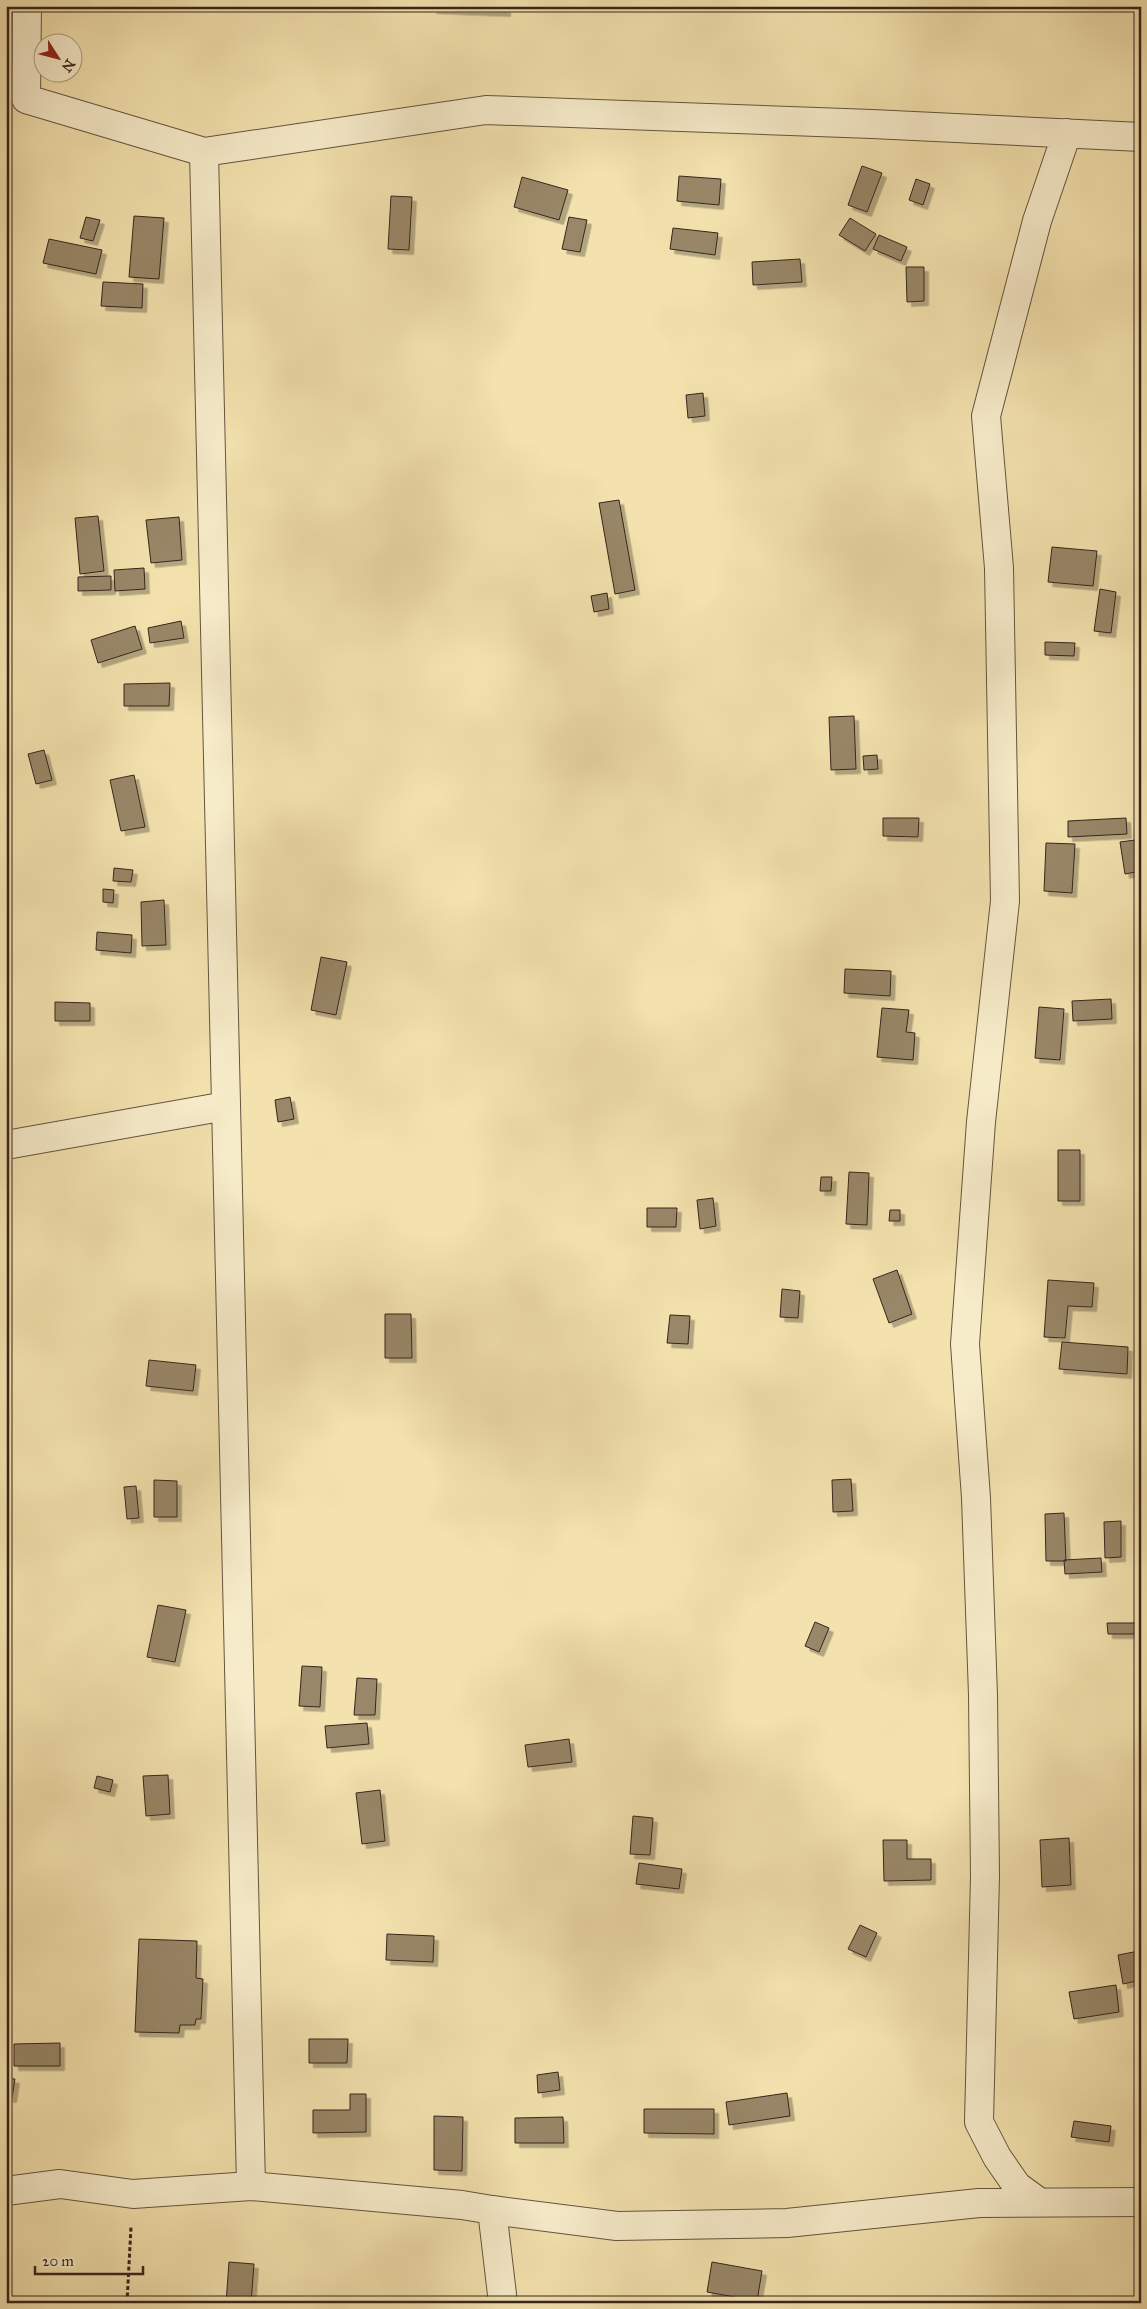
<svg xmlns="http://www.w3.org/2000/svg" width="1147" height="2309" font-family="'IM FELL Great Primer',serif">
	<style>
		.building { fill: #988768; stroke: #36251c; filter: url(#shadow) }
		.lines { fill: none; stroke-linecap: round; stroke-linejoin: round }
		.minor-casing { stroke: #655440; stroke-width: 30 }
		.path { stroke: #36251c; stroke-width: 3; stroke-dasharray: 4 2.5; stroke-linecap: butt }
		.minor { stroke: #f7ecca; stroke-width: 28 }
	</style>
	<defs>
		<filter id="shadow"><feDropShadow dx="4.5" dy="4.5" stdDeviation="0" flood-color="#0004"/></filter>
	</defs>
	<rect width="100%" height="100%" fill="#f3e2ae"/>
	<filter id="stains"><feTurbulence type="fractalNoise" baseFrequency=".004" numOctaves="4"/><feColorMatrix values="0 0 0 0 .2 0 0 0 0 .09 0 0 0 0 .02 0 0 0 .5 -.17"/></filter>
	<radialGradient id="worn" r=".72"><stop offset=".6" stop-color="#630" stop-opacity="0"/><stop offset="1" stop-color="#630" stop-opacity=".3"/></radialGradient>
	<path class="building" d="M432 6H506V12L432 9Z
		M862 166 882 173 867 212 848 205Z
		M679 176 721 179 719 205 677 201Z
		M522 177 568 190 559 220 514 207Z
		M916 179 930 184 923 205 909 200Z
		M391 196 412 197 409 250 388 249Z
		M134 216 164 218 159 279 129 277Z
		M86 217 100 220 93 241 80 238Z
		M569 217 587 220 580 252 562 249Z
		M850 218 876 234 865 251 839 235Z
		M673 228 718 233 715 255 670 249Z
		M879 235 907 247 901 261 873 249Z
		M49 239 102 250 96 274 43 263Z
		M800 259 802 282 753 285 752 262Z
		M906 267H924V301L907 302Z
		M103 282 143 284 142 308 101 306Z
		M703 393 705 416 688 418 686 395Z
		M619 500 635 590 615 594 599 503Z
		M98 516 104 571 80 574 75 518Z
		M179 517 182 560 151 563 146 520Z
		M1052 547 1097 551 1093 586 1048 582Z
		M144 568 145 589 115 591 114 570Z
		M111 576V590L78 591V577Z
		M1100 589 1116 592 1111 633 1094 631Z
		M607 593 609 609 594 612 591 596Z
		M181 621 184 638 150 643 148 628Z
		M135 626 142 649 98 663 91 640Z
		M1045 642 1075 643 1074 656 1045 655Z
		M170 683 169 706H124V684Z
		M854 716 856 769 831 770 829 717Z
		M44 750 52 780 36 784 28 754Z
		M877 755 878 769 864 770 863 756Z
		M134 775 145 827 121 831 110 780Z
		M883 818H919L918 837 883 836Z
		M1126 818 1127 834 1068 837V821Z
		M1135 840 1141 871 1125 874 1120 842Z
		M1046 843 1075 844 1072 893 1044 891Z
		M114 868 133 870 131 882 113 881Z
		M103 889 114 890 113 903 103 902Z
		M164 900 166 945 142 946 141 902Z
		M97 932 132 935 131 953 96 950Z
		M321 957 347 962 336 1015 311 1010Z
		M845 969 891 971 890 996 844 993Z
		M1111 999 1112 1019 1073 1021 1072 1001Z
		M55 1002 90 1003V1021H55Z
		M1039 1007 1064 1009 1060 1060 1035 1058Z
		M882 1008 909 1010 906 1032 915 1033 913 1060 877 1057Z
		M290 1097 294 1119 278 1122 275 1100Z
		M1058 1150H1080V1201H1058Z
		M849 1172 869 1173 867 1225 846 1224Z
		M821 1177H832L831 1191H820Z
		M713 1198 716 1226 700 1229 697 1200Z
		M647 1208H677L676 1227H647Z
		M890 1210H900V1221H889Z
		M897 1270 912 1314 889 1323 873 1279Z
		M1048 1280 1094 1283 1092 1307 1068 1306 1065 1338 1044 1337Z
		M782 1289 800 1291 798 1318 780 1317Z
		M385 1314H411L412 1358H385Z
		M670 1315 690 1316 688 1344 667 1343Z
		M1062 1342 1128 1347 1127 1374 1059 1369Z
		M149 1360 196 1365 193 1391 146 1386Z
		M851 1479 853 1511 833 1512 832 1480Z
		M154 1480 177 1481V1517H154Z
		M136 1486 139 1518 127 1519 124 1487Z
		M1064 1513 1066 1561H1046L1045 1514Z
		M1121 1521V1557L1105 1558 1104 1522Z
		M1101 1558 1102 1572 1065 1574 1064 1560Z
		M158 1605 186 1610 175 1662 147 1657Z
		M815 1622 829 1628 819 1652 805 1646Z
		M1107 1623H1137V1634H1108Z
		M302 1666 322 1667 320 1707 299 1706Z
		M357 1678 377 1679 375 1715H354Z
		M367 1723 369 1744 327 1748 325 1726Z
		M569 1739 572 1762 528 1767 525 1745Z
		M168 1775 170 1814 146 1816 143 1776Z
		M97 1776 113 1780 110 1792 94 1788Z
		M380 1790 385 1841 362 1844 356 1793Z
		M633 1816 653 1818 650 1855 630 1854Z
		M1069 1838 1071 1885 1042 1887 1040 1840Z
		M883 1840H907V1859H931V1880L884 1881Z
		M639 1863 682 1869 679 1889 636 1884Z
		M860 1925 877 1933 866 1957 848 1949Z
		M387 1934 434 1936 433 1962 386 1960Z
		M139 1939 197 1941 196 1978 203 1979 201 2019H196L195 2025H180L179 2033 135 2032Z
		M1139 1951 1141 1980 1123 1984 1118 1955Z
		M1116 1985 1119 2012 1074 2019 1069 1992Z
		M309 2039H348L347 2063H309Z
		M60 2043V2066H14V2044Z
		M558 2072 560 2090 538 2093 537 2075Z
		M6 2078 15 2079 12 2098 6 2097Z
		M787 2093 790 2116 729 2125 726 2102Z
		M350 2094H366V2132L313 2133V2110H350Z
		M644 2109H714V2134L644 2133Z
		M434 2116 463 2117 462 2171 434 2170Z
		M563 2117 564 2143H515V2118Z
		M1074 2121 1111 2126 1109 2142 1071 2137Z
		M229 2262 254 2264 251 2303H226Z
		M712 2262 762 2271 757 2301 707 2292Z
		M293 2299 342 2302V2303H293Z"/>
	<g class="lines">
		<defs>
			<path id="minor" d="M27 6 26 99 204 152 251 2186 462 2205 492 2210 503 2303
				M204 152 486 110 872 124 1141 137
				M6 1145 226 1106
				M6 2191 60 2184 133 2194 251 2186
				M1039 2202 1017 2186 997 2157 979 2122 985 1876 983 1695 976 1498 965 1344 981 1122 1005 901 999 568 986 416 1037 221 1067 133
				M492 2210 617 2226 787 2223 979 2203 1141 2202"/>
		</defs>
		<use href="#minor" class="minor-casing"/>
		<path class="path" d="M127 2303 131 2227"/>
		<use href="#minor" class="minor"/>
	</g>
	<rect width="1147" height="2309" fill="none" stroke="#f3e2ae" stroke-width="25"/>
	<rect x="8" y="8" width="1132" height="2294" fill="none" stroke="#36251c" stroke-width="2.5"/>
	<rect x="12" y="12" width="1122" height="2284" fill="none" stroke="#36251c"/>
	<g transform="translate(58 58) rotate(126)"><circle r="24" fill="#f7ecca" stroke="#aa9c84"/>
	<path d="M0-4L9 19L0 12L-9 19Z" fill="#8f2418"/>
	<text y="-8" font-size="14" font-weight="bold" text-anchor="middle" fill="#36251c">N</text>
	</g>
	<path d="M35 2266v8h108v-8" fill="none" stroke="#36251c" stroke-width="2.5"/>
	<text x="42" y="2266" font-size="15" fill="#36251c" stroke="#f7ecca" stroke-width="4" paint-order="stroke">20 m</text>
	<rect width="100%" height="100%" filter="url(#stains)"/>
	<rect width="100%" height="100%" fill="url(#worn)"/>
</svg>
